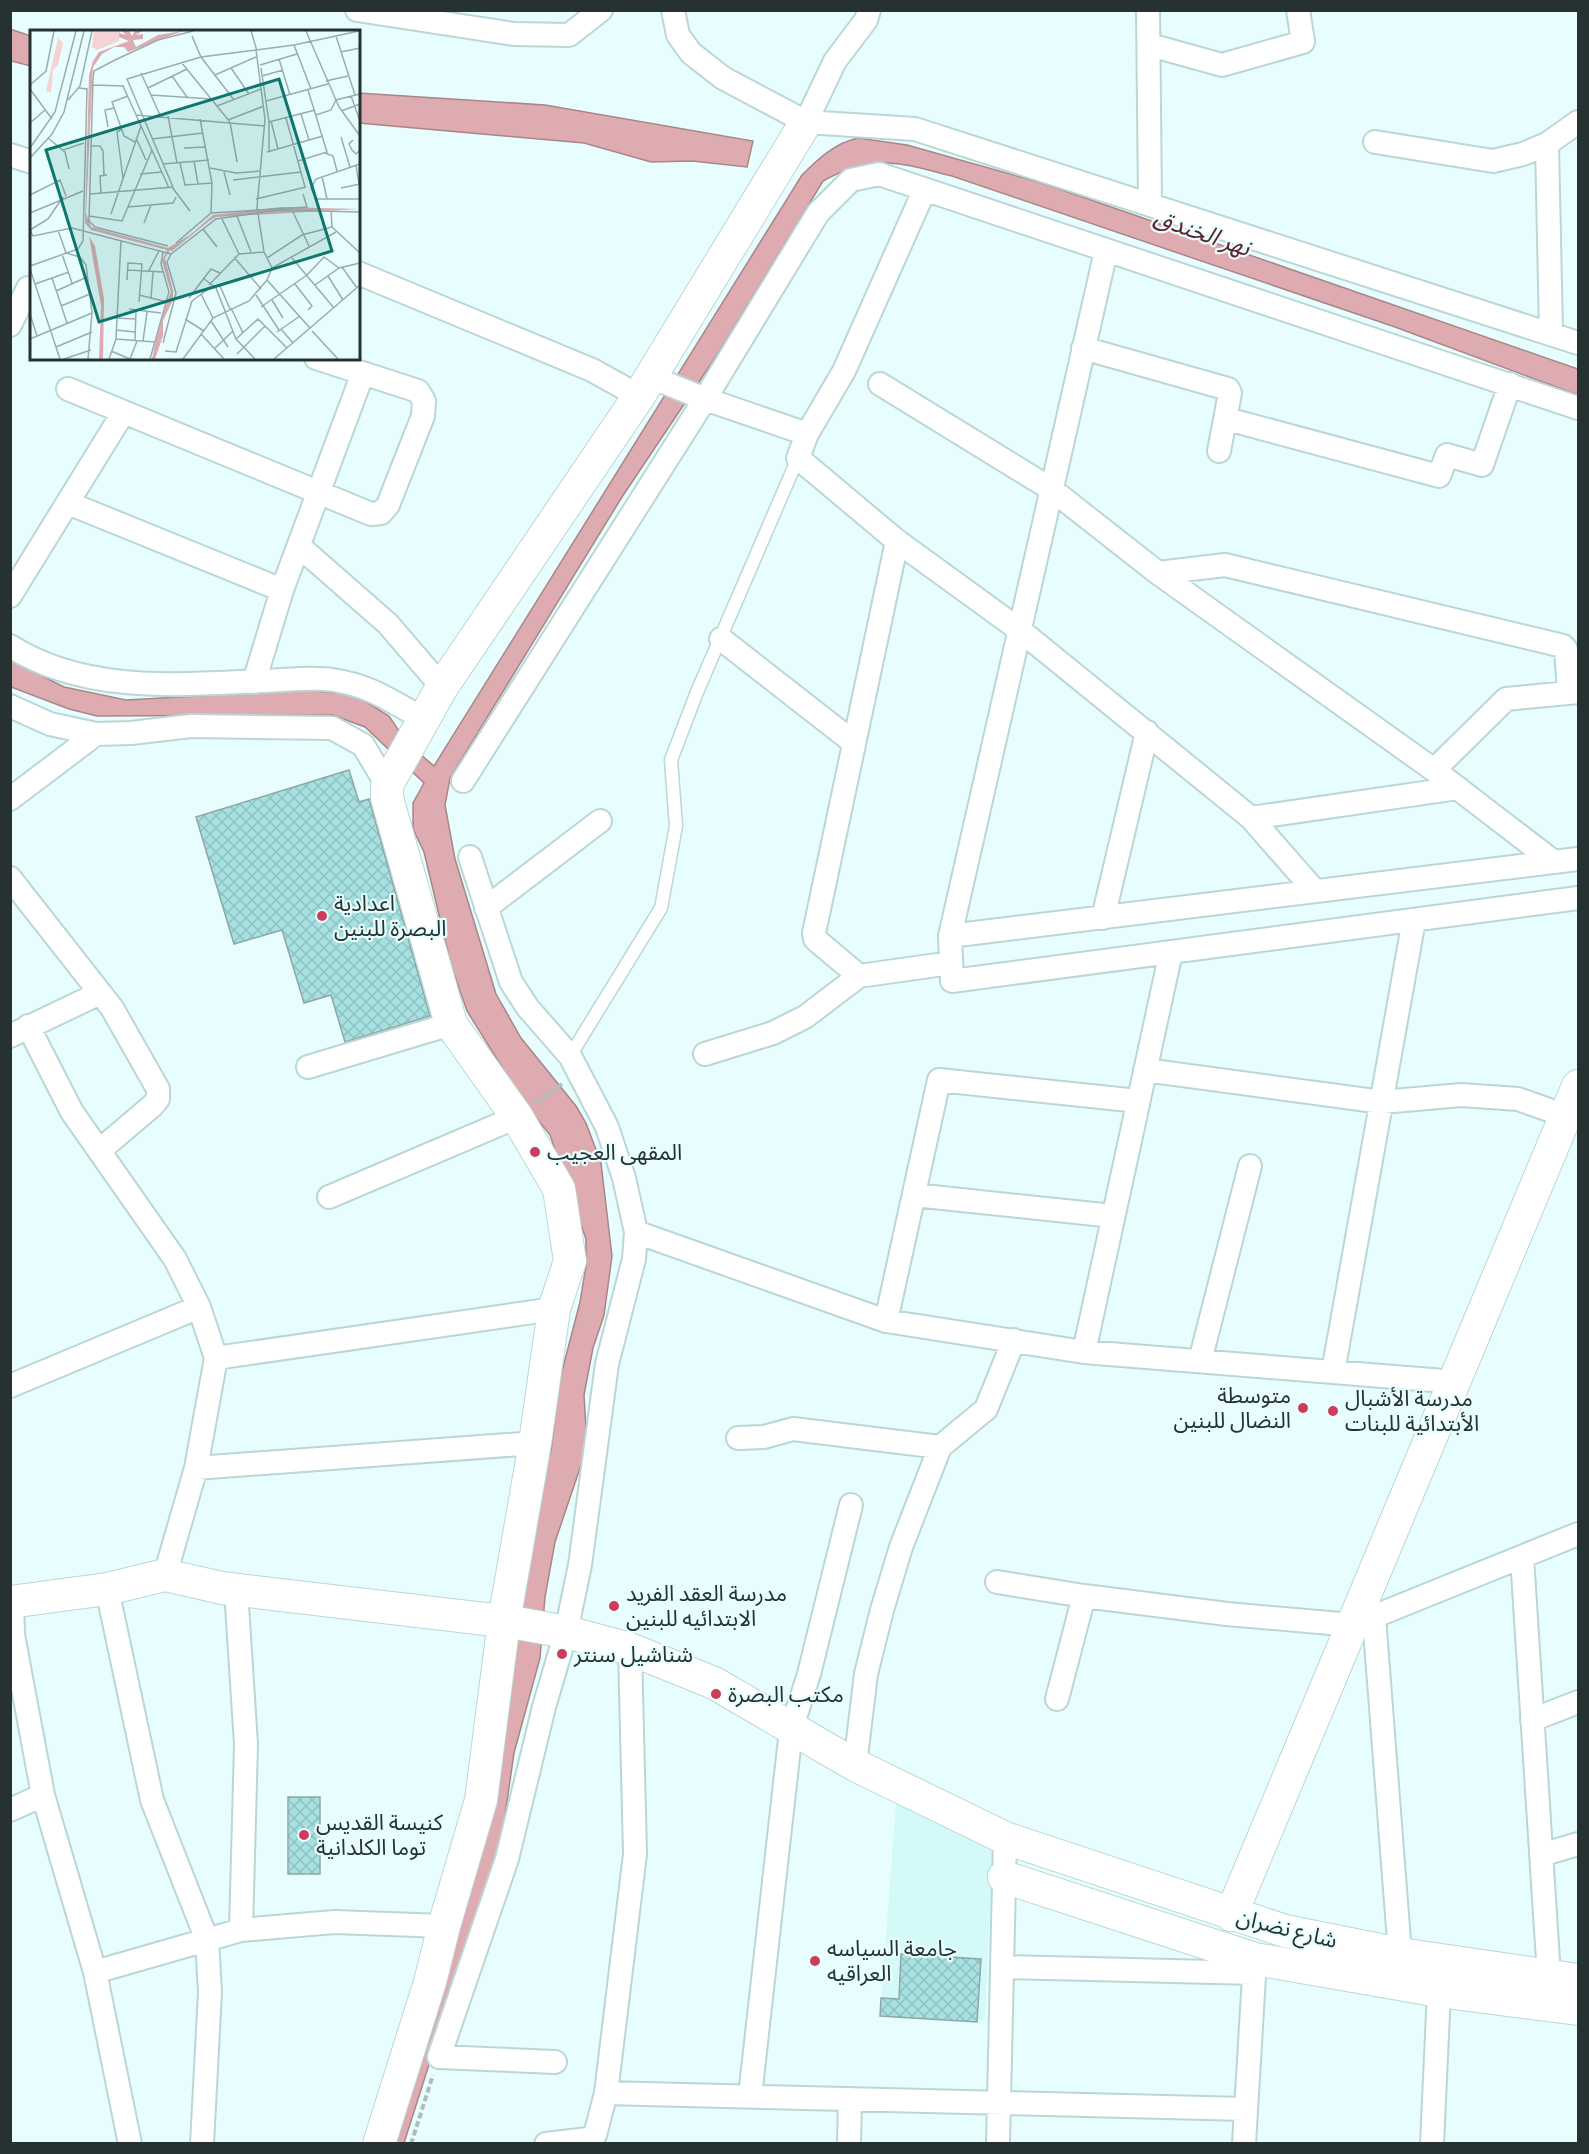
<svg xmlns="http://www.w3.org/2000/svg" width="1589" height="2154" font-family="'PT Sans Narrow','Noto Sans Arabic',sans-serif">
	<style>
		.built { fill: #d3f9f8 }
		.water { fill: #deabb0; stroke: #a7868a; stroke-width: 1.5 }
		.building { fill: url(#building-cross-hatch); stroke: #8da7a7; stroke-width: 1.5 }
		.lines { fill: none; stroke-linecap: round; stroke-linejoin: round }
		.lane-casing { stroke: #bbd6d6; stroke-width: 15 }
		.street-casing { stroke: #bbd6d6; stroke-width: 26 }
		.secondary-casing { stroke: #bbd6d6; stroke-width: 34 }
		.path { stroke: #acbebe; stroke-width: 4; stroke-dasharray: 6 3; stroke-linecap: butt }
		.lane { stroke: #fff; stroke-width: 12 }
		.street { stroke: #fff; stroke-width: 22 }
		.secondary { stroke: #fff; stroke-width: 32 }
		.poi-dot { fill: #cc3c5b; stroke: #e8fefe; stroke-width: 2 }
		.labels { text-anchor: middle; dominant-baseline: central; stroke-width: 4.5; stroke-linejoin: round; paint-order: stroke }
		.poi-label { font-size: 22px; fill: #263131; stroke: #e8fefe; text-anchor: start }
		.street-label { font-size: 22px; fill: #263131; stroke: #e8fefe }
		.water-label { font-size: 24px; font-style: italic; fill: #60222d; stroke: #e8fefe }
		.inset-road { fill: none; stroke: #9aacac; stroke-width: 1.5 }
		.view { fill: #0f766e; fill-opacity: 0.15; stroke: #0f766e; stroke-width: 3 }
		.inset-edge { fill: none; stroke: #263131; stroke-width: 3 }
	</style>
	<defs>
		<pattern id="building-cross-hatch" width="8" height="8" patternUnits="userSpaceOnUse" patternTransform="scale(1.5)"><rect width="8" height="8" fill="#a6e0e0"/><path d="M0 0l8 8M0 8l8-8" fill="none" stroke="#8fc1c1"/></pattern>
	</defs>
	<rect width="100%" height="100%" fill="#e8fefe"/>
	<path class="built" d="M896 1804 993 1845 985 2019 977 2022 880 2016Z"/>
	<path class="water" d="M10 29 31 36V66L11 61Z
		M358 93 545 105 753 141 747 167 692 161 651 162 584 143 359 123Z
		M858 138 907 145 1042 183 1578 369V395L1395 327 952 176C899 163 874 152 823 181L717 355 622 497 450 778 445 805 455 859 496 994 521 1038 576 1106 586 1123 601 1163 612 1256 604 1315 593 1348 584 1395 586 1428 583 1459 555 1542 545 1597 540 1658 514 1753 502 1836 404 2143H389L534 1510 551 1450 560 1379 580 1302 586 1266V1239L550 1135 523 1101 467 1011 451 965 424 852 413 829V803L424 783 365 727 333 715 97 716 69 709 11 687 10 660 64 687 126 700 306 690 355 695 389 716 407 743 434 766 802 175C818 159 835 143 858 138Z"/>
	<path class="building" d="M349 770 359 802 369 799 430 1016 345 1042 331 995 304 1003 282 930 234 944 196 817Z
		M288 1797H320V1874H288Z
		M901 1954 981 1959 977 2022 880 2016 881 1998 899 1999Z"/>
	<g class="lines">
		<defs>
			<path id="lane" d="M570 1056 661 908 676 826 671 760 697 692 798 458"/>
			<path id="street" d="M357 10 514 34 569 35 601 10
				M673 10 678 35 691 53 723 78 806 122 915 129 1578 343
				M1148 10 1150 203
				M1150 45 1222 65 1303 42 1298 10
				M806 122 835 61 866 20 869 10
				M1375 142 1493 161 1523 154 1547 144 1578 122
				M1547 144 1551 333
				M10 155 32 162
				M924 191 844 371 807 434 798 458 897 541 1021 631 1251 818 1315 891
				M1106 251 950 936 952 981 1578 898
				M358 273 592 370 639 396
				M10 325 28 288
				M1083 348 1228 389 1230 393 1219 451
				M651 377 705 399 807 434
				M880 384 1051 489 1158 573 1434 770 1554 862
				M68 389 371 514 381 513 388 505 423 416 424 401 418 391 316 358
				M1227 419 1439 476 1447 455 1482 465 1510 384
				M68 503 282 590
				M299 546 388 624 442 687
				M1158 573 1225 565 1563 646 1566 649 1569 692
				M10 596 123 413
				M721 639 853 742
				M10 646C84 693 176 685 260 681 283 681 309 676 333 680 372 686 390 701 424 719
				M254 682 282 590 363 373
				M10 706 50 724 96 734 131 733 191 726 332 728 363 745 387 785
				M1434 770 1506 699 1578 692
				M463 781 705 399 818 213 851 180 879 174 1578 408
				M10 799 96 734
				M1251 818 1458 788
				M470 857 511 982 528 1008 570 1056 607 1127 624 1178 636 1232 634 1259 607 1364 580 1565 566 1632 544 1707 507 1859 439 2057 555 2062
				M10 878 112 1008 158 1089V1099L152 1106 100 1150
				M486 908 600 821
				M1103 918 1147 732
				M950 936 1578 859
				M859 976 815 939 814 933 897 541
				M28 1026 72 1112 175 1259 199 1307 216 1358 196 1468 165 1575
				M10 1036 100 993
				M705 1054 773 1033 805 1017 859 976 951 963
				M308 1067 451 1024
				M1145 1070 1382 1102 1461 1095 1518 1099 1566 1116
				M914 1195 1113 1216
				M329 1197 517 1117
				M636 1232 886 1321 1084 1352 1457 1382
				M886 1321 939 1080 1138 1101
				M1084 1352 1171 952
				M216 1358 554 1309
				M1200 1361 1250 1166
				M1333 1372 1414 920
				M10 1386 199 1307
				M738 1438 764 1437 793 1429 940 1447
				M196 1468 535 1443
				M1522 1557 1549 1976
				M997 1582 1084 1596 1227 1614 1353 1625 1578 1534
				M107 1589 152 1800 207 1940 210 1992 202 2144
				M236 1590 246 1744 241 1930
				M12 1602 13 1635 43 1795 95 1972 130 2144
				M1374 1617 1400 1954
				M1057 1699 1084 1596
				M1532 1720 1578 1702
				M855 1765 866 1674 882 1610 901 1547 940 1447 986 1409 1014 1340
				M10 1810 43 1795
				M1541 1855 1578 1844
				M1002 1967 1255 1973
				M95 1972 241 1930 334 1922 444 1926
				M606 2093 1245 2109
				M750 2096 791 1730 809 1674 851 1505
				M546 2144 588 2139 595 2135 606 2093 635 1854 630 1649
				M849 2144 850 2099
				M998 2144 1005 1838
				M1244 2144 1255 1959
				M1432 2144 1439 1991"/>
			<path id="secondary" d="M10 1602 107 1589 165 1575 222 1588 511 1622 566 1632 630 1649 714 1683 855 1765 1005 1838 1285 1931 1400 1954 1578 1980
				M1004 1877 1255 1959 1439 1991 1578 2009
				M1231 1915 1578 1086
				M379 2144 430 1982 444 1926 481 1800 504 1621 535 1443 554 1309 570 1261 559 1189 517 1117 451 1024 387 798V785L442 687 639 396 806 122"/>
		</defs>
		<use href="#lane" class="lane-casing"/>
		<use href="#street" class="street-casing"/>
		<use href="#secondary" class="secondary-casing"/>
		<path class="path" d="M536 1103 562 1084
			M411 2144 433 2075"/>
		<use href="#lane" class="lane"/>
		<use href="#street" class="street"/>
		<use href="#secondary" class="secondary"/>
	</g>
	<g class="poi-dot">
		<circle cx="322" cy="916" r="6"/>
		<circle cx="535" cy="1152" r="6"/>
		<circle cx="1303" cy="1408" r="6"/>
		<circle cx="1333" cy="1411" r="6"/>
		<circle cx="614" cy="1606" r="6"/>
		<circle cx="562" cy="1654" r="6"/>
		<circle cx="716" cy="1694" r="6"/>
		<circle cx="304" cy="1835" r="6"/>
		<circle cx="815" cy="1961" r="6"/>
	</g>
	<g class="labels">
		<g class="poi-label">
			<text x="334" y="903">اعدادية<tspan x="334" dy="25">البصرة للبنين</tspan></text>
			<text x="547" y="1152">المقهى العجيب</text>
			<text x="1291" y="1395" text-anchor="end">متوسطة<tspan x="1291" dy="25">النضال للبنين</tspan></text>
			<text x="1345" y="1398">مدرسة الأشبال<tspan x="1345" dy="25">الأبتدائية للبنات</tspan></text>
			<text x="626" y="1593">مدرسة العقد الفريد<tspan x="626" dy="25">الابتدائيه للبنين</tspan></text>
			<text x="574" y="1654">شناشيل سنتر</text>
			<text x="728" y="1694">مكتب البصرة</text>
			<text x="316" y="1822">كنيسة القديس<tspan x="316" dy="25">توما الكلدانية</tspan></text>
			<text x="827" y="1948">جامعة السياسه<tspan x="827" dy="25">العراقيه</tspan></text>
		</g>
		<g class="street-label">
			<text transform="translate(1287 1928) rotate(14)">شارع نضران</text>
		</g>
		<g class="water-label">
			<text transform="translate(1202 232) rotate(19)">نهر الخندق</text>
		</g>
	</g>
	<g transform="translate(30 30)">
		<rect width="330" height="330" fill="#e8fefe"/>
		<path d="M64 1H90L89 11 67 20 62 17ZM28 8 33 13 28 35 23 40 21 63 16 61Z" fill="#f5d2d4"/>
		<path d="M92 1H99L102 6 105 1H112L106 5 113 4V9L103 10 106 17 128 5 153 1 98 22 94 17H84L72 24 63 37 56 183 61 197 138 218 160 205 183 185 251 177 330 179 186 187 179 191 142 221 140 220 135 228 143 261V270L133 291V306L125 329H122L129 295 141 262 132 231 137 220 61 200 55 193 59 45 63 31 69 22 99 11 89 7V3L96 5ZM59 206 65 216 74 269 73 329H69L71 275Z" fill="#deabb0"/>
		<path class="inset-road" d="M221 1 227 21M276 1 309 77 330 106M162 6 171 27 204 70M306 6 325 65M264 15 281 59M226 20 235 89 227 177 234 222 242 238 237 250 280 298M311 22 330 18M249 29 260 65M151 32 200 92 207 132M230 35 267 24M201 38 219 64M231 38 239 92V121M111 43 130 85M185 45 226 27M142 46 157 67M232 46 253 40M296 51 318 46M0 55 16 41 24 1M63 55 94 56M93 56 139 158M118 58 157 39M0 59 22 89M121 65 181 69M98 66 82 72 94 106 105 112M321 66 330 91M38 70 50 56 62 1M236 71 298 54M187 76 231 59M311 81 330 74M271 84 279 110M106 85 235 96M286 85 301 80 306 70 330 64M138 86 147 133M256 88 275 157M170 89 182 153 181 183M198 90 234 76M241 91 248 119M239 92 285 80M0 93 15 80M78 97 75 80 84 78M92 99 87 102 93 148M311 107 320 137M18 108 35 122 39 139M106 108 116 130M122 109 173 103M323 110 319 114 322 120 326 124 330 120M61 116H70L73 121 74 145M0 118 25 82 46 1M154 118 176 117M33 120 54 113M237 122 293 106M295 123 303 126 307 141M0 128 22 104 34 82 54 1M164 131 168 154M268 131 297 122 278 60M150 133 155 155 182 153M133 134 179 130M330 134 286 149 281 158 286 169H330M326 135 329 154M180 138 206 143 231 141M194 142 200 165M110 144 132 142M292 146 297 169M203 150 271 142M142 157 160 181M311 158 330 154M71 163 70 146 77 145M60 164 143 157 97 49 171 27 264 15 329 1M0 165 30 150 36 166M226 169 276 157M98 177 143 173 146 167M262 180 279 216M301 181 302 197 330 223M0 183 53 161M81 184 111 96M59 186 92 191 122 120M207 186 221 222M192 189 209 224M114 193 121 175M173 199 187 217M0 200 3 206 42 198 141 224 186 189 248 180 330 182M0 200 18 189 33 167M28 200 36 223 50 227 56 235 62 283 58 329M146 213 181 183 277 177 273 164M138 216 65 197 59 191 63 49 64 41 85 30 128 10 163 1M32 224 42 253M204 227 231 259M237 228 272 205 302 197M262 228 304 278M0 236 48 219 53 211 57 59 49 58M312 237 327 258M242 238 306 202M0 239 30 329M97 240 134 242M118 242 129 221M298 246 313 270M22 248 37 293M173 248 186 258 206 309 225 329M97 250 98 233 112 234 109 272M5 254 39 242M265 254 282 276 278 280M179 255 209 224 234 222M285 255 309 238 330 233M190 256 200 279M26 261 57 247M171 264 183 288M109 265 137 272M226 265 249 300M121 268 123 242M159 268 181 239 190 243M242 270 253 288M31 276 60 264M231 277 277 245 294 227 309 238M201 278 213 303M99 279 131 283M0 284 7 306M85 288 106 289M155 289 174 301M181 291 198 317M251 299 263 313M86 300 105 302M282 301 308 329M247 302 270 286M171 304 194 329M0 309 62 283M86 309 125 312M206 309 228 289 257 318M105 310 106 280M113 311 117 282M133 313 146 263 137 232 141 224M26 317 62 302M184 319 203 301M81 321 100 329M135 321 146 322 162 271 181 257M207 324 235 296M34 329 61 320M79 329 86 309 91 210M100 329 107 311M120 329 139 262 131 234 133 222M153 329 183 288 219 271 237 250M244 329 330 255"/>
		<path class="view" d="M249 49 302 221 69 292 16 120Z"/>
		<rect width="330" height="330" class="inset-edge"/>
	</g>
	<rect width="1589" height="2154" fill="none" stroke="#263131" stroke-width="24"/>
</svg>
